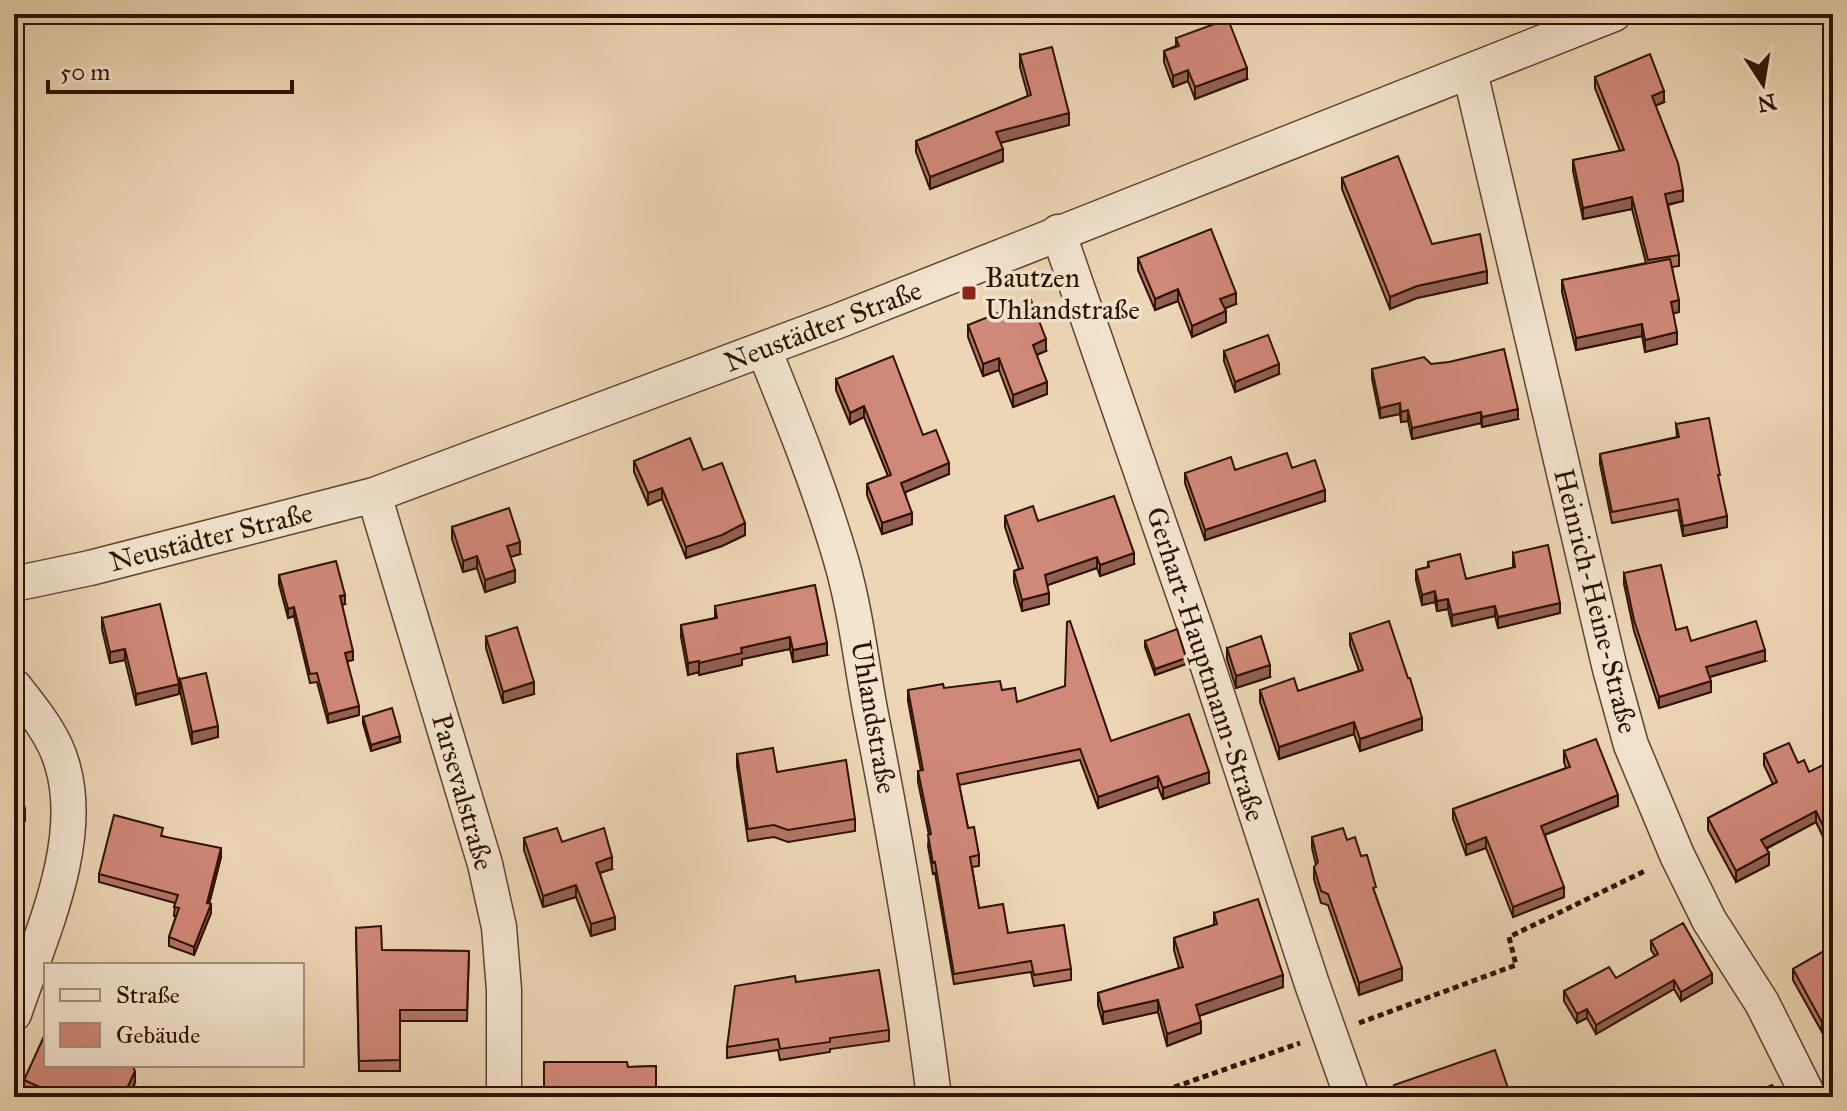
<svg xmlns="http://www.w3.org/2000/svg" width="1847" height="1111" font-family="'IM FELL Great Primer',serif">
	<style>
		.lines { fill: none; stroke-linecap: round; stroke-linejoin: round }
		.minor-casing { stroke: #5e432d; stroke-width: 37 }
		.path { stroke: #2f1200; stroke-width: 5; stroke-dasharray: 6 4; stroke-linecap: butt }
		.minor { stroke: #f3e4cf; stroke-width: 34 }
		.wall { fill: #b37567; stroke: #2f1200; stroke-width: 2 }
		.shaded-wall { fill: #925f54; stroke: #2f1200; stroke-width: 2 }
		.building { fill: #d08878; stroke: #2f1200; stroke-width: 2 }
		.poi-dot { fill: #8f2418; stroke: #f3e4cf; stroke-width: 3 }
		.labels { text-anchor: middle; dominant-baseline: central; stroke-width: 7; stroke-linejoin: round; paint-order: stroke }
		.poi-label { font-size: 28px; fill: #2f1200; stroke: #f3e4cf; text-anchor: start }
		.street-label { font-size: 28px; fill: #2f1200; stroke: #f3e4cf }
	</style>
	<rect width="100%" height="100%" fill="#ecd6b5"/>
	<filter id="stains"><feTurbulence type="fractalNoise" baseFrequency=".0025" numOctaves="4"/><feColorMatrix values="0 0 0 0 .2 0 0 0 0 .09 0 0 0 0 .02 0 0 0 .5 -.17"/></filter>
	<radialGradient id="worn" r=".72"><stop offset=".6" stop-color="#630" stop-opacity="0"/><stop offset="1" stop-color="#630" stop-opacity=".3"/></radialGradient>
	<g class="lines">
		<defs>
			<path id="minor" d="M1470 72 1610 669 1631 745 1677 855 1709 920 1762 1003 1809 1097
				M1058 232 1196 630 1312 984 1352 1097
				M764 350C792 419 820 488 841 560 856 612 861 662 871 715 896 842 918 968 934 1097
				M374 495 485 864 499 927 504 990V1097
				M14 584 90 568 374 495 838 321 1614 14
				M14 686C32 709 54 735 62 764 86 843 39 939 14 1014"/>
		</defs>
		<use href="#minor" class="minor-casing"/>
		<path class="path" d="M1359 1023 1516 965 1509 937 1647 870
			M1146 1097 1300 1043"/>
		<use href="#minor" class="minor"/>
	</g>
	<path class="wall" d="M1821 14H1833L1829 35Z
		M1176 38 1247 79 1195 99 1188 81 1173 87 1164 62V51L1176 46Z
		M1020 55 1069 125 1000 143 1003 161 930 189 916 152V141L1028 96 1020 67Z
		M1595 77 1664 102 1655 106 1683 201 1668 205 1679 255V266L1672 267 1679 312 1673 313 1677 344 1645 352 1642 336 1576 350 1562 292V280L1646 263 1632 209 1583 219 1573 171V160L1620 151 1595 88Z
		M1342 178 1432 244 1487 283 1417 298 1390 309 1342 189Z
		M1138 258 1236 304 1225 308 1226 322 1192 337 1178 301 1155 310 1138 270Z
		M968 325 1046 351 1037 355 1047 394 1013 407 999 370 983 376 968 337Z
		M1224 351 1279 374 1235 392 1224 361Z
		M1431 364 1518 419 1482 427 1481 423 1412 439 1408 421 1401 422 1400 414 1380 418 1372 379V369Z
		M836 379 923 435 949 474 905 492 912 524 882 534 867 495V484L888 476 864 417 850 424 836 390Z
		M1676 424 1720 485 1727 527 1683 536 1678 510 1612 523 1600 464V454L1677 437Z
		M634 461 703 470 745 535 722 546 686 558 662 499 648 505 634 472Z
		M1292 468 1325 501 1205 540 1185 483V473Z
		M1005 516 1038 521 1134 564 1100 576 1097 568 1047 585 1049 604 1022 611 1014 582V571L1019 569 1005 527Z
		M452 527 520 554 510 557 515 582 485 592 477 568 463 572 452 539Z
		M1513 553 1560 613 1498 628 1495 616 1452 626 1448 609 1437 611 1435 602 1422 605 1416 580V570L1428 567V562L1466 579 1513 568Z
		M1624 573 1676 630 1691 641 1765 661 1710 677 1711 692 1659 708 1634 631 1624 584Z
		M279 575 345 604 342 605 353 660 347 661 359 715 328 723 317 682 310 683 294 616 288 618 279 584Z
		M715 606 827 655 793 662 790 649 742 659V665L699 675V672L688 675 681 637V625L715 618Z
		M102 618 179 694 136 705 125 660 110 663 102 629Z
		M1350 634 1422 730 1360 751 1354 734 1279 759 1260 702V690L1298 691 1359 671 1350 645Z
		M486 637 534 694 503 703 486 648Z
		M1145 641 1186 664 1155 675 1145 647Z
		M1227 648 1270 677 1236 688 1227 659Z
		M180 679 218 737 192 744 180 691Z
		M944 688 1002 690 1017 702 1209 783 1163 799 1158 787 1098 808 1080 760 959 785 968 828 979 855V866L972 867 979 908 1008 933 1071 969V980L1034 986 1031 972 954 984 935 873 933 874 928 846 929 835 918 782V771H921L908 701V690Z
		M363 717 400 742 371 751 363 723Z
		M14 749 25 811V821L14 823Z
		M1564 751 1618 806 1545 835 1564 897 1513 917 1486 848 1466 855 1453 819V809L1566 768 1564 762Z
		M737 754 777 772 855 819V831L788 842 774 837 748 841 737 766Z
		M1764 754 1798 763 1809 772 1833 782V840L1826 843 1816 822 1766 849 1769 865 1736 882 1708 830V818L1773 784 1764 765Z
		M163 836 221 857 209 904 211 913 194 955 169 946V937L176 916H174L175 903 99 882V874Z
		M1312 837 1347 840 1361 856 1376 896 1402 980 1359 995 1328 905 1321 903 1314 879V867L1316 865 1312 848Z
		M524 838 562 842 612 869 600 873 615 929 591 936 576 897 543 907 524 850Z
		M1833 902V932L1824 918V908Z
		M1214 913 1283 987 1199 1016 1201 1033 1167 1046 1158 1012 1103 1024 1098 1005V993L1179 968 1174 950V938L1214 925Z
		M356 928 382 950 469 951 467 1021H400V1071H359Z
		M1651 941 1712 983 1681 1001 1674 989 1596 1034 1587 1018 1577 1023 1564 1001V991L1616 978 1655 956 1651 950Z
		M1833 946V1026L1822 1032 1793 980V969Z
		M796 982 889 1030V1041L830 1049V1052L780 1060 778 1050 727 1058V1047Z
		M656 1066V1097H544L628 1067Z
		M24 1080 135 1083 128 1097H35L24 1092Z"/>
	<path class="shaded-wall" d="M1833 22V34L1829 35V24Z
		M1247 68V79L1195 99V87Z
		M1188 70V81L1173 87V76Z
		M1664 91V102L1652 107V96Z
		M1069 113V125L996 144V132Z
		M1003 149V161L930 189V177Z
		M1683 190V201L1665 205V194Z
		M1632 197V209L1583 219V208Z
		M1487 271V283L1417 298 1390 309V297L1417 286Z
		M1178 289V301L1155 310V299Z
		M1236 293V304L1220 310V299Z
		M1679 300V312L1671 314V302Z
		M1226 311V322L1192 337V326Z
		M1642 324V336L1576 350V338Z
		M1677 332V344L1645 352V340Z
		M1046 339V351L1033 356V345Z
		M999 358V370L983 376V364Z
		M1279 364V374L1235 392V382Z
		M1047 382V394L1013 407V395Z
		M1400 403V414L1380 418V408Z
		M864 406V417L850 424V413Z
		M1518 409V419L1482 427V417Z
		M1408 410V421L1401 422V412Z
		M1481 412V423L1412 439V428Z
		M949 463V474L901 494V483Z
		M662 488V499L648 505V493Z
		M1325 490V501L1205 540V530Z
		M912 513V524L882 534V523Z
		M1727 516V527L1683 536V526Z
		M745 523V535L722 546 686 558V547Z
		M520 542V554L507 558V546Z
		M1134 553V564L1100 576V565Z
		M477 556V568L463 572V561Z
		M1097 557V568L1045 586V575Z
		M515 570V582L485 592V580Z
		M1435 591V602L1422 605V595Z
		M1049 593V604L1022 611V600Z
		M345 595V604L340 605V596Z
		M1448 599V609L1437 611V601Z
		M1560 603V613L1498 628V617Z
		M1495 606V616L1452 626V615Z
		M294 607V616L288 618V609Z
		M790 637V649L742 659V665L699 675V663L741 648Z
		M827 643V655L793 662V650Z
		M125 649V660L110 663V652Z
		M1765 650V661L1706 678V667Z
		M353 651V660L345 662V653Z
		M1186 658V664L1155 675V669Z
		M699 661V672L688 675V663Z
		M1270 665V677L1236 688V676Z
		M1711 681V692L1659 708V697Z
		M534 682V694L503 703V692Z
		M179 684V694L136 705V694Z
		M359 706V715L328 723V714Z
		M1422 718V730L1360 751V739Z
		M1354 722V734L1279 759V747Z
		M218 726V737L192 744V732Z
		M400 736V742L371 751V745Z
		M1209 772V783L1163 799V788Z
		M1158 776V787L1098 808V797Z
		M1618 795V806L1541 836V826Z
		M1816 811V822L1761 851V840Z
		M1833 829V840L1826 843V832Z
		M1486 837V848L1466 855V845Z
		M221 848V857L207 912V903Z
		M1769 853V865L1736 882V871Z
		M612 857V869L596 874V863Z
		M576 885V897L543 907V896Z
		M1564 887V897L1513 917V907Z
		M211 904V913L194 955V947Z
		M615 917V929L591 936V924Z
		M1402 968V980L1359 995V983Z
		M1712 974V983L1681 1001V992Z
		M1283 975V987L1196 1017V1005Z
		M1674 980V989L1596 1034V1025Z
		M1158 1000V1012L1103 1024V1012Z
		M1587 1009V1018L1577 1023V1014Z
		M1833 1015V1026L1822 1032V1022Z
		M1201 1022V1033L1167 1046V1034Z
		M135 1071V1083L128 1097H123Z"/>
	<path class="building" d="M1826 14H1833V22L1829 24Z
		M1228 19 1247 68 1195 87 1188 70 1173 76 1164 51 1179 46 1176 38Z
		M1052 47 1069 113 996 132 1003 149 930 177 916 141 1031 95 1020 55Z
		M1650 54 1664 91 1652 96 1678 163 1683 190 1665 194 1679 255 1648 260 1632 197 1583 208 1573 160 1624 150 1595 77Z
		M1398 156 1432 244 1480 234 1487 271 1417 286 1390 297 1342 178Z
		M1211 229 1236 293 1220 299 1226 311 1192 326 1178 289 1155 299 1138 258Z
		M1670 259 1679 300 1671 302 1677 332 1645 340 1642 324 1576 338 1562 280Z
		M1031 300 1046 339 1033 345 1047 382 1013 395 999 358 983 364 968 325Z
		M1268 335 1279 364 1235 382 1224 351Z
		M1504 349 1518 409 1482 417 1481 412 1412 428 1408 410 1401 412 1400 403 1380 408 1372 369 1424 357 1431 364 1449 362Z
		M893 356 923 435 936 430 949 463 901 483 912 513 882 523 867 484 891 475 864 406 850 413 836 379Z
		M1709 418 1720 475H1718L1727 516 1683 526 1678 499 1612 512 1600 454 1679 437 1676 424Z
		M690 438 703 470 722 463 745 523 722 535 686 547 662 488 648 493 634 461Z
		M1287 453 1292 468 1315 460 1325 490 1205 530 1185 473 1231 457 1235 470Z
		M1114 496 1134 553 1100 565 1097 557 1045 575 1049 593 1022 600 1014 571 1023 568 1005 516 1033 506 1038 521Z
		M509 508 520 542 507 546 515 570 485 580 477 556 463 561 452 527Z
		M1548 545 1560 603 1498 617 1495 606 1452 615 1448 599 1437 601 1435 591 1422 595 1416 570 1429 567 1428 562 1460 554 1466 579 1515 567 1513 553Z
		M336 561 345 595 340 596 353 651 345 653 359 706 328 714 317 673 310 674 294 607 288 609 279 575Z
		M1661 565 1676 630 1687 627 1691 641 1756 621 1765 650 1706 667 1711 681 1659 697 1634 620 1624 573Z
		M815 585 827 643 793 650 790 637 741 648 742 653 699 663V661L688 663 681 625 717 618 715 606Z
		M160 604 179 684 136 694 125 649 110 652 102 618Z
		M1070 621 1111 741 1189 714 1209 772 1163 788 1158 776 1098 797 1080 749 957 774 968 828 974 827 979 855 970 857 979 908 1003 904 1008 933 1064 925 1071 969 1034 975 1031 961 954 974 935 862 933 863 928 835 931 834 918 771 923 770 908 690 943 684 944 688 1000 681 1002 690 1015 688 1017 702 1065 686 1067 622Z
		M1389 621 1408 678H1410L1422 718 1360 739 1354 722 1279 747 1260 690 1294 678 1298 691 1363 670 1350 634Z
		M517 627 534 682 503 692 486 637Z
		M1177 629 1186 658 1155 669 1145 641Z
		M1261 636 1270 665 1236 676 1227 648Z
		M206 673 218 726 192 732 180 679Z
		M392 708 400 736 371 745 363 717Z
		M1596 739 1618 795 1541 826 1564 887 1513 907 1486 837 1466 845 1453 809 1570 767 1564 751Z
		M1789 743 1798 763 1804 760 1809 772 1825 764 1833 782V829L1826 832 1816 811 1761 840 1769 853 1736 871 1708 818 1777 782 1764 754Z
		M773 748 777 772 846 760 855 819 788 830 774 825 748 829 737 754Z
		M14 749H15L25 811 14 812Z
		M114 815 163 828 161 836 221 848 207 903 211 904 194 947 169 937 179 908 174 907 178 895 99 874Z
		M557 828 562 842 604 828 612 857 596 863 615 917 591 924 576 885 543 896 524 838Z
		M1343 828 1347 840 1355 837 1361 856 1367 855 1376 887 1373 888 1402 968 1359 983 1328 894 1321 891 1314 867 1318 862 1312 837Z
		M1258 899 1283 975 1196 1005 1201 1022 1167 1034 1158 1000 1103 1012 1098 993 1183 967 1174 938 1217 924 1214 913Z
		M1833 902V922L1824 908Z
		M1683 923 1712 974 1681 992 1674 980 1596 1025 1587 1009 1577 1014 1564 991 1609 967 1616 978 1658 954 1651 941Z
		M381 926 382 950 469 951 467 1010H400V1060L359 1061 356 928Z
		M1833 946V1015L1822 1022 1793 969Z
		M879 970 889 1030 830 1038V1042L780 1049 778 1039 727 1047 735 986 795 976 796 982Z
		M46 1032V1065H132L135 1071 123 1097H62L24 1080Z
		M1495 1050 1511 1097H1399L1394 1085Z
		M544 1062H627L628 1067 656 1066V1092L642 1093V1097H544Z
		M1772 1085 1778 1097H1746Z"/>
	<rect class="poi-dot" x="961" y="285" width="16" height="16" rx="4"/>
	<g class="labels">
		<g class="poi-label">
			<text x="985" y="277">Bautzen<tspan x="985" dy="32">Uhlandstraße</tspan></text>
		</g>
		<g class="street-label">
			<text transform="translate(823 326) rotate(-21)">Neustädter Straße</text>
			<text transform="translate(211 537) rotate(-14)">Neustädter Straße</text>
			<text transform="translate(1596 601) rotate(76)">Heinrich-Heine-Straße</text>
			<text transform="translate(1206 664) rotate(72)">Gerhart-Hauptmann-Straße</text>
			<text transform="translate(874 717) rotate(80)">Uhlandstraße</text>
			<text transform="translate(463 792) rotate(74)">Parsevalstraße</text>
		</g>
	</g>
	<rect width="1847" height="1111" fill="none" stroke="#ecd6b5" stroke-width="48"/>
	<rect x="16" y="16" width="1815" height="1079" fill="none" stroke="#2f1200" stroke-width="4"/>
	<rect x="24" y="24" width="1799" height="1063" fill="none" stroke="#2f1200" stroke-width="2"/>
	<rect x="44" y="963" width="260" height="104" fill="#f3e4cf" stroke="#a5907c" stroke-width="2"/>
	<rect x="60" y="989" width="40" height="12" fill="#f3e4cf" stroke="#a5907c" stroke-width="2"/>
	<text x="116" y="1003" font-size="24" fill="#2f1200">Straße</text>
	<rect x="60" y="1023" width="40" height="24" fill="#d08878" stroke="#a5907c" stroke-width="2"/>
	<text x="116" y="1043" font-size="24" fill="#2f1200">Gebäude</text>
	<g transform="translate(1763 84) rotate(168)" stroke="#f3e4cf" stroke-width="6" paint-order="stroke">
	<path d="M0-6L14 30L0 20L-14 30Z" fill="#2f1200"/>
	<text y="-12" font-size="22" font-weight="bold" text-anchor="middle" fill="#2f1200">N</text>
	</g>
	<path d="M48 80v12h244v-12" fill="none" stroke="#2f1200" stroke-width="4"/>
	<text x="60" y="80" font-size="24" fill="#2f1200" stroke="#f3e4cf" stroke-width="6" paint-order="stroke">50 m</text>
	<rect width="100%" height="100%" filter="url(#stains)"/>
	<rect width="100%" height="100%" fill="url(#worn)"/>
</svg>
